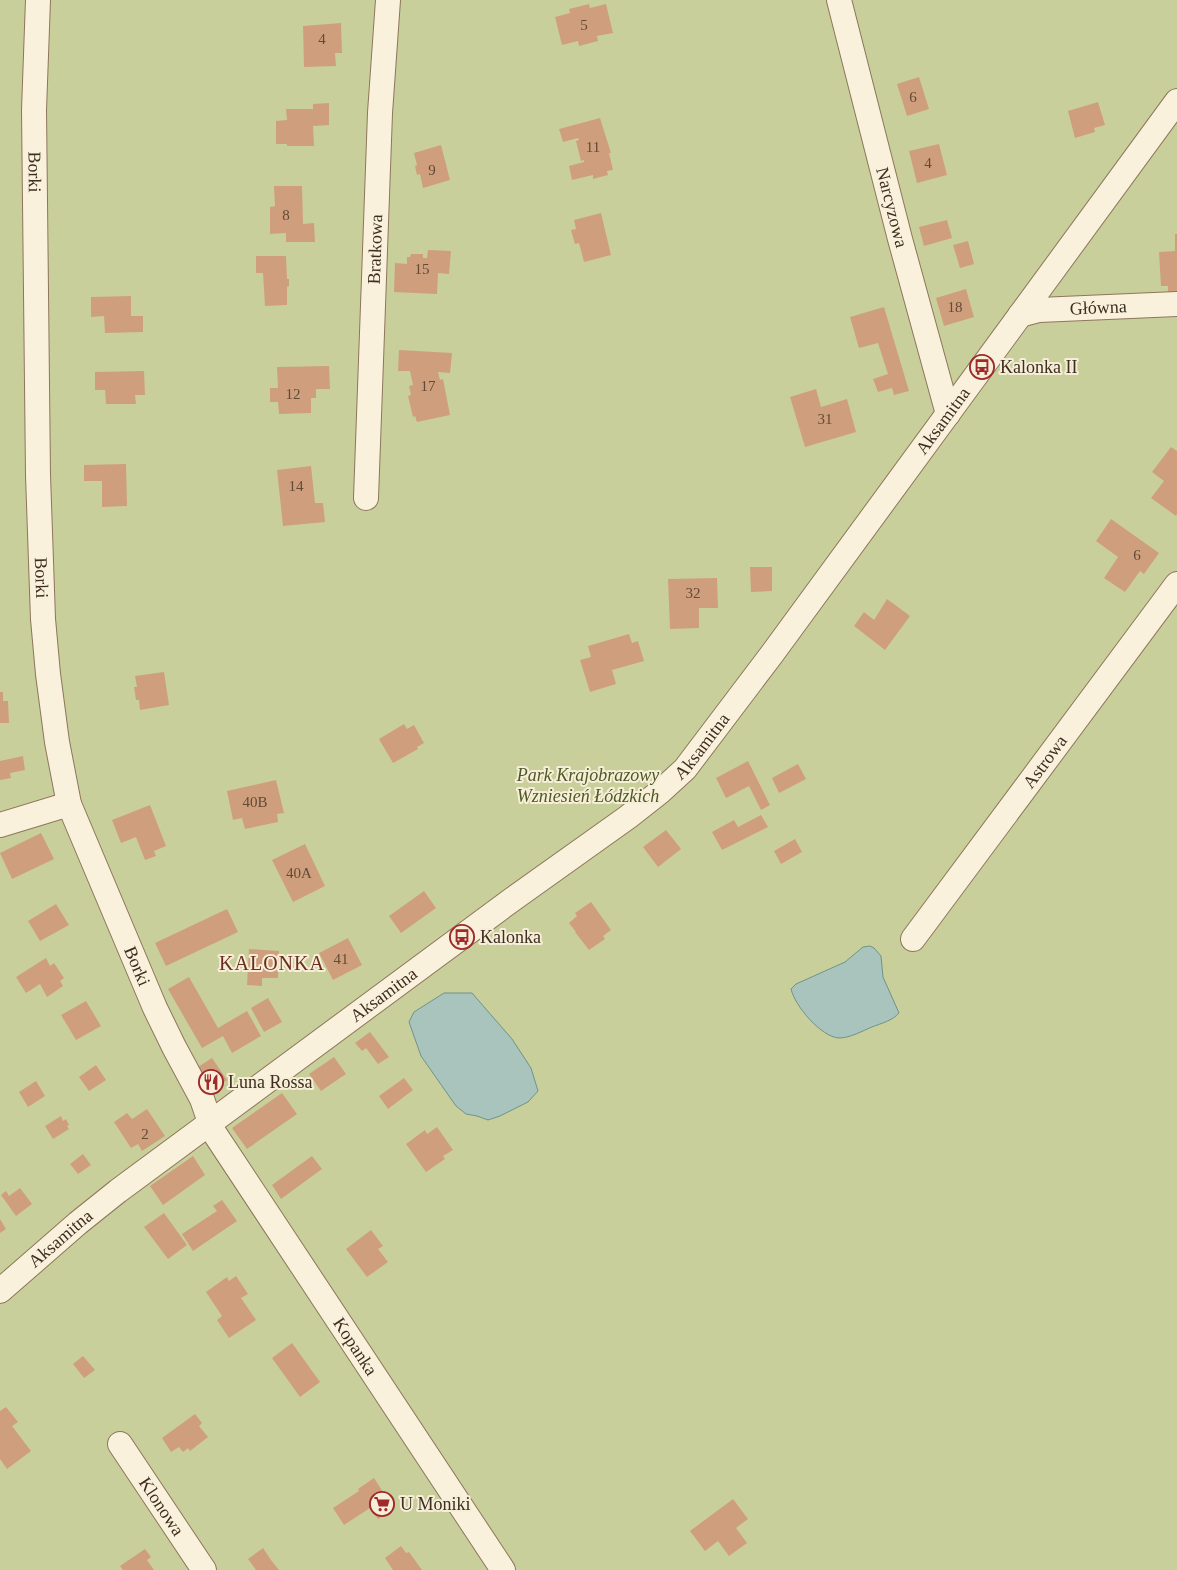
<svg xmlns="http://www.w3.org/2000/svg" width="1177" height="1570" font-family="Georgia,serif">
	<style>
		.green { fill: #c9cf9b }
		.water { fill: #a9c4bc; stroke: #6f938a }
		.building { fill: #cf9f7d }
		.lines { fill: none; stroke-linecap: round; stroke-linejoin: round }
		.minor-casing { stroke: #8d765c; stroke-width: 26 }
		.minor { stroke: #faf1dc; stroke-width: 24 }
		.labels { text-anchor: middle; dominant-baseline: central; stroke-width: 4; stroke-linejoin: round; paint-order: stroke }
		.number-label { font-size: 15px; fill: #624a37 }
		.street-label { font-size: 18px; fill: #3d2e20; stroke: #f7eed8 }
		.poi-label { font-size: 18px; fill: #3d2e20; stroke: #f7eed8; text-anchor: start }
		.park-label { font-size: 18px; font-style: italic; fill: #4d5a26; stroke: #f7eed8 }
		.quarter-label { font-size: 20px; letter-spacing: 1px; fill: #6b2e1e; stroke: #f7eed8 }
	</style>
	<rect width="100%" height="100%" fill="#f0e4c8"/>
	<path class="green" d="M0 0H1177V1570H0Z"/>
	<path class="water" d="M870 946 874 948 881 956 883 977 899 1013C892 1021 882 1023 872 1027 862 1031 850 1038 839 1038 821 1037 795 1006 791 989L796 984 845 962 863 947Z
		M444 993H472L512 1039 531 1068 538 1091 528 1102 500 1116 488 1120 477 1116 466 1114 456 1106 421 1056 409 1022 414 1012Z"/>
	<path class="building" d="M589 4 590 8 606 4 613 33 597 36 598 41 579 46 578 41 562 45 555 17 570 13 569 9Z
		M341 23 342 53H335L336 66 304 67 303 26Z
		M919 77 929 109 907 116 897 84Z
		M1098 102 1105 125 1094 128 1095 132 1075 138 1068 111Z
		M329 103V125L313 126 314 146H287V144H276V121L287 120 286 109H313V104Z
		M600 118 611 153H609L613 170 607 171 608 175 593 179V175L572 180 569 166 584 162V160L581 161 576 141 579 140 578 138 563 142 559 129Z
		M939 144 947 175 917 183 909 151Z
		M441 145 450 180 423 188 420 174 417 175 415 166 417 165 414 153Z
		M274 186H302L303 224 314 223 315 242H286V233L270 234V207L275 206Z
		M601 213 611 255 584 262 579 243 575 244 571 230 576 229 574 220Z
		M947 220 952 238 924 246 919 227Z
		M1175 234H1177V291L1168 292V286H1161L1159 252 1175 251Z
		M968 241 974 264 960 268 953 245Z
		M428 250 451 251 449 274 438 273 437 294 394 292 395 263 407 264V257H410L411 254H423V258H427Z
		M256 256H286L287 279H289V286L287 287V305L265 306 263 273H256Z
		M966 289 974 317 944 326 936 298Z
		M131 296V316H143V332L105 333 104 316 91 317V297Z
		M884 307 909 391 894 395 892 388 878 392 873 379 888 374 878 343 859 348 850 317Z
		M399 350 452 353 450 373 438 372 440 380 443 379 450 415 417 422 415 416 413 417 408 396 411 395 409 386 413 385 410 371H398Z
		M329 366 330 389H316V398H311V413L279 414 278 402H270V388H278L277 367Z
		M144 371 145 395H135L136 404H106L105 390H95V372Z
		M816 389 821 407 847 399 856 432 805 447 790 397Z
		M1171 447 1177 451V514L1176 516 1151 498 1164 481 1152 472Z
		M126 464 127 506 102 507V481H84V465Z
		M311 466 315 503H323L325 522 283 526 277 470Z
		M1111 519 1159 553 1144 574 1140 571 1125 592 1104 578 1118 557 1096 541Z
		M750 567H772V591L751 592Z
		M717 578 718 608H699V628L670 629 668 579Z
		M887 599 910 616 885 650 854 626 864 612 874 620Z
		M629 634 632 643 638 641 644 661 612 670 616 684 590 692 580 660 591 657 588 646Z
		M164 672 169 705 140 710 139 700H136L134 687H137L135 676Z
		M0 692H3V701H8L9 723H0Z
		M404 724 407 729 414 725 424 743 417 747 418 749 393 763 379 739Z
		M23 756 25 770 10 773 11 778 0 780V761Z
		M748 761 770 805 761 810 749 786 726 798 716 778Z
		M798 764 806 779 779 793 772 778Z
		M276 780 284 813 277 814 278 822 245 829 242 818 233 820 227 791Z
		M150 805 166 846 154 851 156 856 145 860 136 837 121 843 112 820Z
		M761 815 768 827 722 850 712 832 734 820 738 827Z
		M666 830 681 849 658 867 643 847Z
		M41 833 54 859 12 879 0 853Z
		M795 839 802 852 781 864 774 851Z
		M305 844 325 886 293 902 272 860Z
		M424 891 436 908 401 933 389 916Z
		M591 902 611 930 603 936 605 939 589 950 575 932H576L569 923 577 916 575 913Z
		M56 904 69 925 40 941 28 921Z
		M227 909 238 932 166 966 155 943Z
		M348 938 362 965 333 980 319 953Z
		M249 949 279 951 278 978H262V986L247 985Z
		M46 958 50 966 54 963 64 978 60 981 63 986 47 997 40 984 26 993 16 977Z
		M189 977 218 1028 247 1011 261 1036 232 1053 223 1036 202 1048 168 989Z
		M268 998 282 1022 264 1032 251 1008Z
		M86 1001 101 1026 76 1040 61 1015Z
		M370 1032 389 1057 378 1064 366 1048 362 1051 355 1043Z
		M334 1057 346 1074 321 1091 309 1074Z
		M212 1058 227 1080 209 1092 195 1069Z
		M96 1065 106 1080 89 1091 79 1077Z
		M404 1078 413 1090 388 1109 379 1096Z
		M36 1081 45 1096 28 1107 19 1092Z
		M282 1093 297 1114 247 1149 232 1128Z
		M147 1109 165 1136 142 1151 138 1144 131 1148 114 1122 127 1113 132 1119Z
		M61 1116 63 1121 66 1119 69 1125 67 1126 69 1129 53 1139 45 1126Z
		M437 1127 453 1150 443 1156 445 1159 426 1172 406 1144 425 1130 427 1134Z
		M83 1154 91 1165 78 1174 70 1164Z
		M193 1156 205 1175 163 1205 150 1186Z
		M312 1156 322 1169 281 1199 272 1185Z
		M20 1188 32 1204 16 1216 1 1195 6 1191 9 1196Z
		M222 1200 237 1221 193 1251 182 1234 217 1211 213 1206Z
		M164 1213 187 1245 168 1259 144 1227Z
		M0 1219 6 1229 0 1233Z
		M371 1230 383 1246 378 1249 388 1262 367 1277 346 1249Z
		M236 1276 248 1294 241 1298 256 1320 229 1338 217 1320 222 1316 206 1292 227 1277 229 1281Z
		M292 1343 320 1382 300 1397 272 1358Z
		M83 1356 95 1370 84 1378 73 1364Z
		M6 1407 18 1422 12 1426 31 1451 7 1469 0 1459V1411Z
		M195 1414 202 1423 199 1426 208 1437 190 1451 188 1448 183 1452 179 1447 171 1452 162 1438Z
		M374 1478 394 1509 378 1519 370 1508 344 1525 333 1508 359 1491 358 1489Z
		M733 1499 748 1519 736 1528 747 1543 729 1556 718 1541 705 1551 690 1531Z
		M401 1546 406 1553 409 1552 422 1570H393L385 1558Z
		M263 1548 271 1560 279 1570H256L248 1559Z
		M145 1549 151 1557 147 1560 154 1570H123L120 1566Z"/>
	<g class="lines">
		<defs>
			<g id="minor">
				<path id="s1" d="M38 0 34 110 38 475 43 619 48 674 57 742 69 804 155 1008 174 1047 202 1099 213 1131 503 1570"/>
				<path id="s2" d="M839 0 900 239 948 414"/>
				<path id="s3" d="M1020 315 1039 310 1177 304"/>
				<path id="s4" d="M366 498 380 113 388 0"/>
				<path d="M0 825 69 804"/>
				<path id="s5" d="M913 939 1177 584"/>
				<path id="s6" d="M0 1291 78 1223 118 1191 513 899 628 817 661 791 685 769 772 654 1177 101"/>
				<path id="s7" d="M120 1444 204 1570"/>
			</g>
		</defs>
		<use href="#minor" class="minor-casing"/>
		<use href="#minor" class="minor"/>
	</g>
	<defs>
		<symbol id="bus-ring" viewBox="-11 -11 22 22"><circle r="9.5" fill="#f7eed8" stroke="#9e2a2b" stroke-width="1.5"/><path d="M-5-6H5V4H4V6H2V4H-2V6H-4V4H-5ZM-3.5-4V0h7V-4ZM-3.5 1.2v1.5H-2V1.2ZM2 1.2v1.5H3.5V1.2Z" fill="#9e2a2b"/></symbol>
		<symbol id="restaurant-ring" viewBox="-11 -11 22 22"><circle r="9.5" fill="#f7eed8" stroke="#9e2a2b" stroke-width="1.5"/><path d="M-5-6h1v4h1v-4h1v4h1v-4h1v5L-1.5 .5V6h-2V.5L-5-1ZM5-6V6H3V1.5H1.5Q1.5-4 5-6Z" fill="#9e2a2b"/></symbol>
		<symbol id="supermarket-ring" viewBox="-11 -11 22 22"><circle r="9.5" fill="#f7eed8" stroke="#9e2a2b" stroke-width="1.5"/><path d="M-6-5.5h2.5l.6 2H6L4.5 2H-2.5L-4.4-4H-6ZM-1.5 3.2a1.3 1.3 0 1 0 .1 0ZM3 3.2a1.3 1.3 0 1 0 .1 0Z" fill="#9e2a2b"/></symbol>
	</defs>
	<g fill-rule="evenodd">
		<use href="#bus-ring" x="968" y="353" width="28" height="28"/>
		<use href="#bus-ring" x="448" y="923" width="28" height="28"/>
		<use href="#restaurant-ring" x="197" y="1068" width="28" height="28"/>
		<use href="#supermarket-ring" x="368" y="1490" width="28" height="28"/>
	</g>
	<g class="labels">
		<g class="number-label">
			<text x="584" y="25">5</text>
			<text x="322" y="39">4</text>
			<text x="913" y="97">6</text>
			<text x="593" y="147">11</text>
			<text x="928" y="163">4</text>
			<text x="432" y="170">9</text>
			<text x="286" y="215">8</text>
			<text x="422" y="269">15</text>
			<text x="955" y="307">18</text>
			<text x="428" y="386">17</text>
			<text x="293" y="394">12</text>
			<text x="825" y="419">31</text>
			<text x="296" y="486">14</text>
			<text x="1137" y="555">6</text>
			<text x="693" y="593">32</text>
			<text x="255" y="802">40B</text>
			<text x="299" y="873">40A</text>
			<text x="341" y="959">41</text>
			<text x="145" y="1134">2</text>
		</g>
		<g class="street-label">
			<text stroke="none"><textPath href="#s1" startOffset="172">Borki</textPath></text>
			<text stroke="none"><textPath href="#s2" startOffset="214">Narcyzowa</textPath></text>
			<text stroke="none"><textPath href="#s4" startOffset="249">Bratkowa</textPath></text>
			<text stroke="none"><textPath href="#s3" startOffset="79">Główna</textPath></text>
			<text stroke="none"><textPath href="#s6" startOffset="1295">Aksamitna</textPath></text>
			<text stroke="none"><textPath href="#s1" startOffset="578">Borki</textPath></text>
			<text stroke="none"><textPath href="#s6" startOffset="890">Aksamitna</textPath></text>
			<text stroke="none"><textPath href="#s5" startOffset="221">Astrowa</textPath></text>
			<text stroke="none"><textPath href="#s1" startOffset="982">Borki</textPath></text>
			<text stroke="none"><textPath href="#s6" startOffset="485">Aksamitna</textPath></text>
			<text stroke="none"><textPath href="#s6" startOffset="80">Aksamitna</textPath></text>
			<text stroke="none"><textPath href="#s1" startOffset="1422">Kopanka</textPath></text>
			<text stroke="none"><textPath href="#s7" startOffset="75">Klonowa</textPath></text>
		</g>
		<g class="poi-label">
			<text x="1000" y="367">Kalonka II</text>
			<text x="480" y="937">Kalonka</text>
			<text x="228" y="1082">Luna Rossa</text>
			<text x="400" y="1504">U Moniki</text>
		</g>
		<g class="park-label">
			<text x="588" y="775">Park Krajobrazowy<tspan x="588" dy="21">Wzniesień Łódzkich</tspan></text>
		</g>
		<g class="quarter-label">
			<text x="272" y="963">KALONKA</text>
		</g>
	</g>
</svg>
